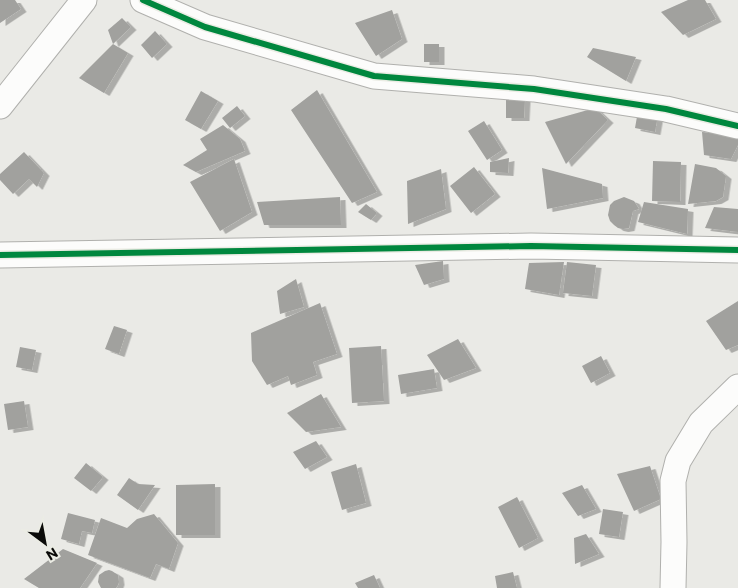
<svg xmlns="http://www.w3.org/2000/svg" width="738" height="588" font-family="Commissioner,sans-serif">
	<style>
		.building { fill: #a1a19e; filter: url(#shadow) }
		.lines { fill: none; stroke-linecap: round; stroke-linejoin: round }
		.street-casing { stroke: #b0b0ad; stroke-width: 27 }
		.street { stroke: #fcfcfb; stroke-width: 25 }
		.cycleway-casing { stroke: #ebece4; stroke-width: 9 }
		.cycleway { stroke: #00873e; stroke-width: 6 }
	</style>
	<defs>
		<filter id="shadow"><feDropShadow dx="5.5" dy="3" stdDeviation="0" flood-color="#0004"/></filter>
	</defs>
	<rect width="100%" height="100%" fill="#eaeae6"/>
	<path class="building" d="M0 0H15L21 9 0 23Z
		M688 0H705L716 19 683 35 661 12Z
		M392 10 402 39 376 56 355 23Z
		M122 18 131 27 113 44 108 30Z
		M155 31 167 44 152 58 141 45Z
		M113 44 128 53 104 93 79 78Z
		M424 44H439V62H424Z
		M593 48 636 57 626 81 587 57Z
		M317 90 377 192 352 203 291 110Z
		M201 91 218 101 201 129 185 120Z
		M506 99H525L524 118H506Z
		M237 106 245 116 230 128 222 118Z
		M595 108 608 120 566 164 545 122Z
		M638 111 658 115 655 132 635 128Z
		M484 121 502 150 487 160 468 131Z
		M223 125 240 139 245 151 196 172 183 165 207 150 200 139Z
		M702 132 738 135V145L731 159 704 155Z
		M24 152 44 173 37 187 29 179 13 194 0 180V174Z
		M509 158 508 173 490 172V162Z
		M234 159 252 212 220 231 190 182Z
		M653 161 681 162 680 202 652 201Z
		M695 164 716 168 726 176 723 197 716 201 688 204Z
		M474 167 495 194 471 213 450 186Z
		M542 168 602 184 603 198 547 209Z
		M441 169 446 209 408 224 407 181Z
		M340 197 341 225H264L257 202Z
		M624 197 634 201 639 209 633 211 629 228 623 229 618 228 614 225 610 221 608 215 610 205 614 201Z
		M644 202 688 209 687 234 638 222Z
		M366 204 377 213 371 220 358 212Z
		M714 207 738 209V232L705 228Z
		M443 261 444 279 424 285 415 265Z
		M564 262 559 295 525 289 529 263Z
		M567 262 596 265 592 296 563 293Z
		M296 279 304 307 280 314 277 291Z
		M738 301V345L726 350 706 321Z
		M320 303 337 354 313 362 317 375 291 385 288 376 267 385 252 361 251 333Z
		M114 326 127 330 119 354 105 349Z
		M458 339 476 368 444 380 427 355Z
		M381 346 384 401 352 403 349 348Z
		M20 347 36 350 32 370 16 367Z
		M601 356 610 373 591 383 582 366Z
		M434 369 437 388 401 394 398 375Z
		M321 394 341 427 306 432 287 413Z
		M24 401 28 427 8 430 4 404Z
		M316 441 327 457 305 469 293 452Z
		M86 463 103 477 91 491 74 478Z
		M356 464 366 503 342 510 331 472Z
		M650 466 661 499 634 511 617 474Z
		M129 478 138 484 155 485 138 510 117 495Z
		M215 484V535H176V485Z
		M582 485 596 509 578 516 562 493Z
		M517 497 538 538 519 548 498 507Z
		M603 509 623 512 619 537 599 534Z
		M68 513 95 520 92 533 82 531 79 544 61 539Z
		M154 514 178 543 169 569 156 564 150 578 88 555 101 518 127 528 137 519Z
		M586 534 599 554 575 564 574 538Z
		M63 549 97 563 80 588H39L24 579Z
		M109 570 112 571 118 575 119 582 118 585 116 588H101L98 582 99 575 105 571Z
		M513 572 517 588H497L495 576Z
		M374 575 380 588H358L355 583Z"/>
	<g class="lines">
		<defs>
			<path id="street" d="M143 0 205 27 374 76 534 89 666 109 738 126
				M0 106 84 0
				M0 255 531 246 738 250
				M673 588 674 542 673 481 678 461 701 423 738 387"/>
		</defs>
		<use href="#street" class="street-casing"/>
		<use href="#street" class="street"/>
		<defs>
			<path id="cycleway" d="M143 0 205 27 374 76 534 89 666 109 738 126
				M0 255 531 246 738 250"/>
		</defs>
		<use href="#cycleway" class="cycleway-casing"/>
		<use href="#cycleway" class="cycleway"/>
	</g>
	<g transform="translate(45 543) rotate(148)" stroke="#ebece4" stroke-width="4" paint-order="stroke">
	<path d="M0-4L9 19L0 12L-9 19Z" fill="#0b0b09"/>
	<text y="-8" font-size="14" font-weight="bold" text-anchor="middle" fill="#0b0b09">N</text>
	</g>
</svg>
